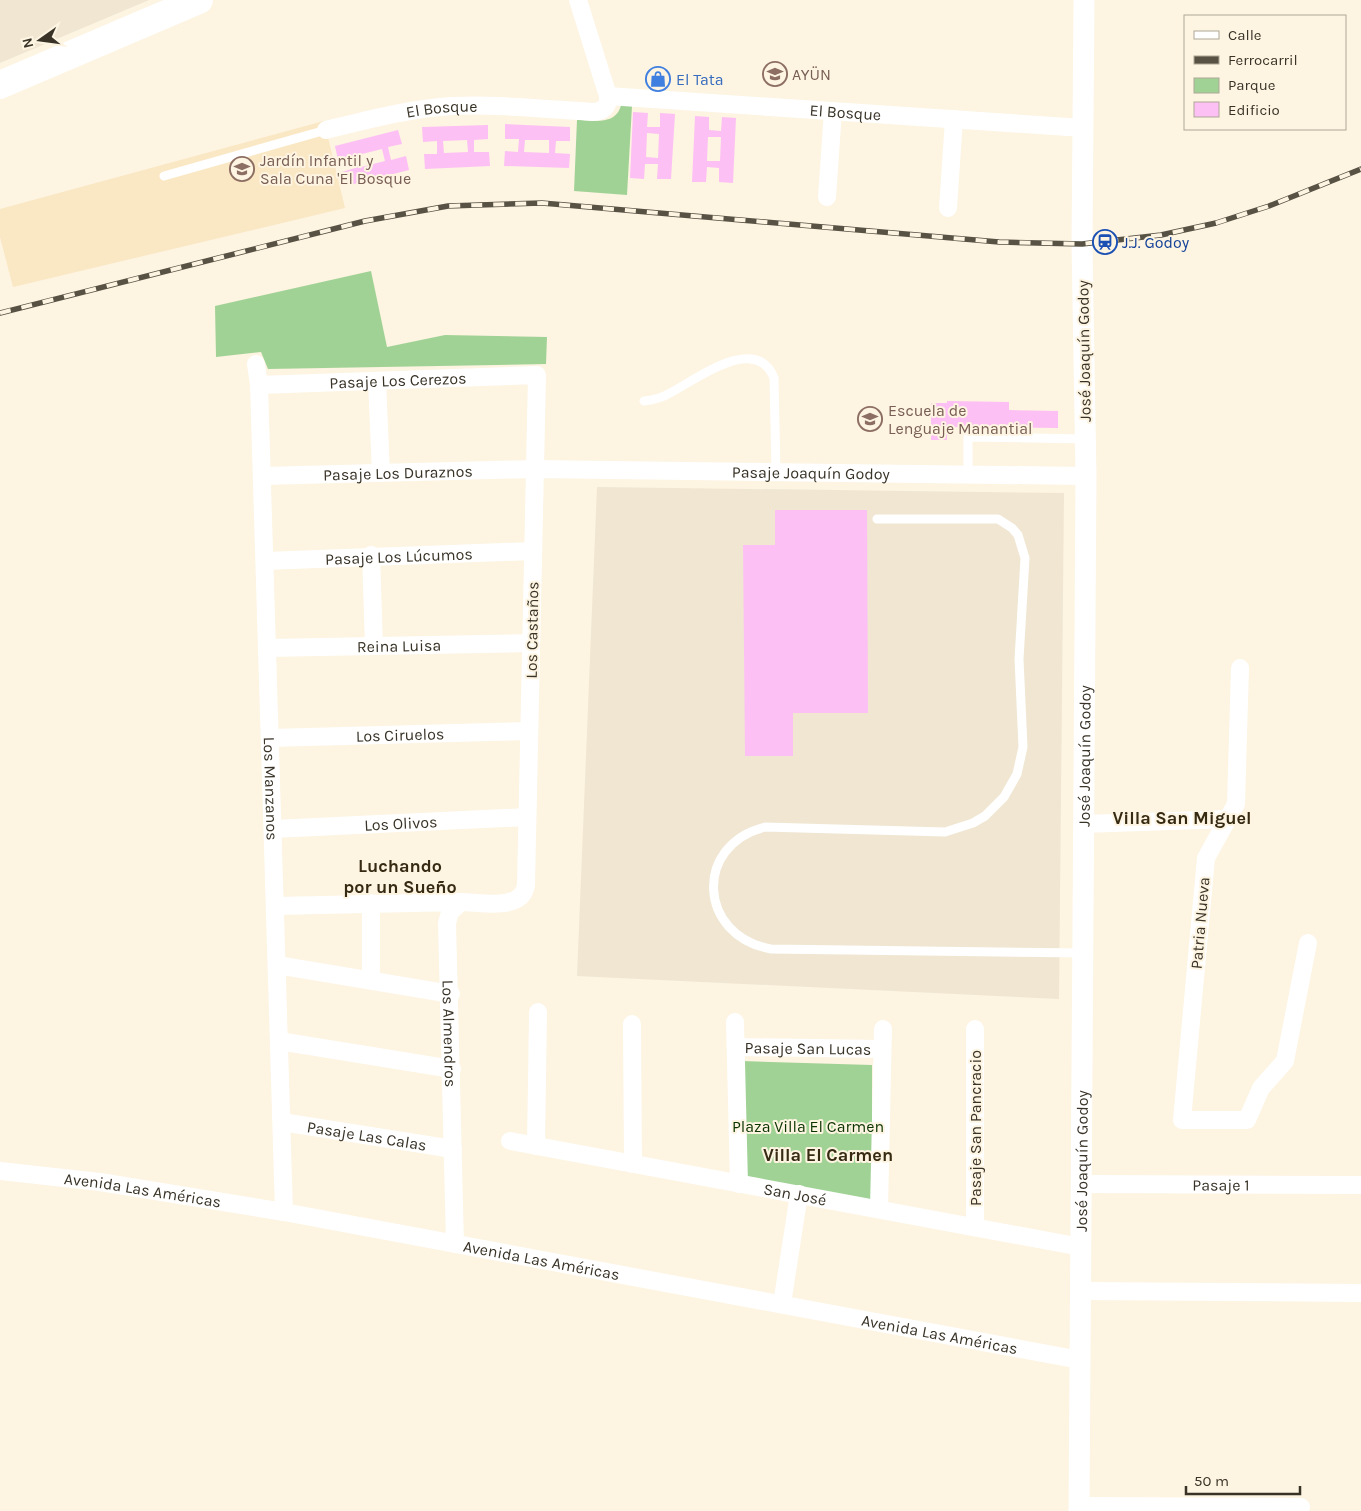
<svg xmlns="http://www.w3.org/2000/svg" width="1361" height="1511" font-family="Karla,sans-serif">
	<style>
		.built { fill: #fae7c3 }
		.industrial { fill: #f0e6d2 }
		.green { fill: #a1d295 }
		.building { fill: #fdc0f4; fill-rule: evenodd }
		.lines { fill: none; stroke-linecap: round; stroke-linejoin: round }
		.service { stroke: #fff; stroke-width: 9 }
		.minor { stroke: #fff; stroke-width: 18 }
		.tertiary { stroke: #fff; stroke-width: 21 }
		.primary { stroke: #fff; stroke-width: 28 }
		.rail-casing { stroke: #585245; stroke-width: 5.5 }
		.rail { stroke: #fdf4e2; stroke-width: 4; stroke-dasharray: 11; stroke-linecap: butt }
		.labels { text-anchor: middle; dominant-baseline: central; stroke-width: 4; stroke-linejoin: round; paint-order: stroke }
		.education-label { font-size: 16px; fill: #785e54; stroke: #fdf4e2; text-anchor: start }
		.shop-label { font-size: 16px; fill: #366cbe; stroke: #fdf4e2; text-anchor: start }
		.street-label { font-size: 16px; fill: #393327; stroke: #fdf4e2 }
		.transit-label { font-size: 16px; fill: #164399; stroke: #fdf4e2; text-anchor: start }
		.park-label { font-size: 16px; fill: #0a3300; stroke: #fdf4e2 }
		.neighbourhood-label { font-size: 18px; font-weight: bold; fill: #362a12; stroke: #fdf4e2 }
	</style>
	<rect width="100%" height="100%" fill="#fdf4e2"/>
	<path class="built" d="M324 121 345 208 13 287 0 237V209Z"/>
	<path class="industrial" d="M0 0H149L0 63Z
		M597 487 1064 493 1059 999 577 976Z"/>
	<path class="green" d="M621 105 632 106 627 195 574 191 577 120C593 120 616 126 621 105Z
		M371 271 387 347 445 335 547 337 546 364 268 369 261 352 216 357 215 306Z
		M741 1061 872 1065V1201L740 1179Z"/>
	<path class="building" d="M633 112 648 113 647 127H660V113L675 114 671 179H657L658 164H645L644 179 630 178ZM647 133 659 134 658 158 646 157Z
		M695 116 709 117V130L721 131 722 117 736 118 733 183 719 182V168L707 167 706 182H692ZM708 137H721L720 161H707Z
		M505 124 570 127V141H556L555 153 570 154 569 168 504 166 505 151 518 152 519 139H505ZM525 140H549V153L524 152Z
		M488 125V139L474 140V152H489L490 166 425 169 424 154H437V141L423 142 422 127ZM467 140 468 152 444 153 443 141Z
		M398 130 402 144 388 147 391 160 406 156 409 170 346 186 342 172 355 168 352 156 338 160 335 146ZM382 149 385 161 361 167 358 155Z
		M947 401 1009 402V410L1058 411V428L947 427V440H931V403H947Z
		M775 510H867L868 713H793V756H745L743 545H775Z"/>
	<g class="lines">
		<path class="service" d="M164 176 326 130
			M644 401C653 400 662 398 670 393 694 381 756 332 774 378L776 472
			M968 475V437L1086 439
			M877 519H998L1012 528 1018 535 1025 558 1019 659 1023 747 1017 774 1004 797 985 816 973 823 945 832 765 827C693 845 698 936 771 949L1083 953"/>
		<g class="minor">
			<path id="s1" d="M608 96 1083 128"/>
			<path id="s2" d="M326 130C367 120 408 109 451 106 498 104 545 109 593 112 603 112 609 106 608 96L578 0"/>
			<path d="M827 197 833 111"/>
			<path d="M948 208 954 119"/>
			<path id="s3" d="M256 364 259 385 284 1212"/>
			<path d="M377 381 381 473"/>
			<path id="s4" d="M259 385 537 375 526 885C522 912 480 902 461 902L450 912 447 923 455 1244"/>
			<path id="s5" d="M262 476 534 469 1086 476"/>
			<path d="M371 555 374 646"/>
			<path id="s6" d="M265 561 533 551"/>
			<path id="s7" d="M267 648 531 643"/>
			<path d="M1240 668 1236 804 1206 858 1182 1120H1247L1261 1088 1285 1061 1308 943"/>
			<path id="s8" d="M270 738 529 731"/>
			<path d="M1084 824 1229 819"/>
			<path id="s9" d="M273 829 527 817"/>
			<path d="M275 906 461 902"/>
			<path d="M277 965 451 994"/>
			<path d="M371 980V903"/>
			<path d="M735 1022 739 1184"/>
			<path d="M632 1024 633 1164"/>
			<path d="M279 1041 452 1069"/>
			<path id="s10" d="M736 1047 882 1049"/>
			<path id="s11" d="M282 1122 453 1149"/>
			<path id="s12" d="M510 1141 1081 1247"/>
			<path d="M536 1146 538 1012"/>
			<path id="s13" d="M0 1171 100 1182 284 1212 1080 1360"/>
			<path id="s14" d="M1081 1184 1361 1185"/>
			<path d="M879 1208 883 1029"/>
			<path d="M975 1226V1029"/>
			<path d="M1080 1291 1361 1293"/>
			<path d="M782 1304 799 1194"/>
			<path d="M1079 1506 1301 1507"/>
		</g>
		<path class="tertiary" id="s15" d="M1079 1511 1086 476 1082 244 1084 0"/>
		<path class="primary" d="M0 85 199 0"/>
		<defs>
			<path id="rail" d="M0 313 365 221 448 206 542 203 999 242 1082 244 1161 235 1216 223 1269 206 1361 169"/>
		</defs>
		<use href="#rail" class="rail-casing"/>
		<use href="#rail" class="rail"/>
	</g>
	<defs>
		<symbol id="school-ring" viewBox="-11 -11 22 22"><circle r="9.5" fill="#fdf4e2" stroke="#8d6e63" stroke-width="1.5"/><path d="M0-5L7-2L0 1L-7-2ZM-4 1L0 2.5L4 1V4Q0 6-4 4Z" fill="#8d6e63"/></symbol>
		<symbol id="shop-ring" viewBox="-11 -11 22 22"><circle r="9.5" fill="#fdf4e2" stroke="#3f7fe0" stroke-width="1.5"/><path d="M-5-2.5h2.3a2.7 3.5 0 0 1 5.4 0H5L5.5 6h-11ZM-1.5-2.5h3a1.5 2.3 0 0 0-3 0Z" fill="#3f7fe0"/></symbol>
		<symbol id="station-ring" viewBox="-11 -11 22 22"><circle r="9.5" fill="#fdf4e2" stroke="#1a4fb4" stroke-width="1.5"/><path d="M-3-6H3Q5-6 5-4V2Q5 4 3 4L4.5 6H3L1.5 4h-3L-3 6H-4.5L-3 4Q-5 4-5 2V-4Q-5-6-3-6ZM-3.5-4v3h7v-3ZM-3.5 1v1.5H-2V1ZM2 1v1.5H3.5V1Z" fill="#1a4fb4"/></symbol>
	</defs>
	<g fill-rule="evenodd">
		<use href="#school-ring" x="761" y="60" width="28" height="28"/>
		<use href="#shop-ring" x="644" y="65" width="28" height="28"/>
		<use href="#school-ring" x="228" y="155" width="28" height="28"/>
		<use href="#station-ring" x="1091" y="228" width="28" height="28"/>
		<use href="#school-ring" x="856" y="405" width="28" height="28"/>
	</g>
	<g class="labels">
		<g class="education-label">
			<text x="792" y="74">AYÜN</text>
			<text x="260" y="160">Jardín Infantil y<tspan x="260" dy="18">Sala Cuna 'El Bosque</tspan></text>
			<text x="888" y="410">Escuela de<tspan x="888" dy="18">Lenguaje Manantial</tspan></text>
		</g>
		<g class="shop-label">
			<text x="676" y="79">El Tata</text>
		</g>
		<g class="street-label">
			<text stroke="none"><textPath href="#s2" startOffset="118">El Bosque</textPath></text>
			<text stroke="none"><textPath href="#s1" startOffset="238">El Bosque</textPath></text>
			<text transform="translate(1084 351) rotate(-91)">José Joaquín Godoy</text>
			<text stroke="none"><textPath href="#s4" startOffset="139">Pasaje Los Cerezos</textPath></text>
			<text stroke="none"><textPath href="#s5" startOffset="549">Pasaje Joaquín Godoy</textPath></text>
			<text stroke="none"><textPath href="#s5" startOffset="136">Pasaje Los Duraznos</textPath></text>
			<text stroke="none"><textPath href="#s6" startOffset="134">Pasaje Los Lúcumos</textPath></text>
			<text transform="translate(532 630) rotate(-89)">Los Castaños</text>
			<text stroke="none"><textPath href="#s7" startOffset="132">Reina Luisa</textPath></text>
			<text stroke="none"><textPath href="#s8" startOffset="130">Los Ciruelos</textPath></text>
			<text stroke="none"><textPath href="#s15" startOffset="755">José Joaquín Godoy</textPath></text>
			<text stroke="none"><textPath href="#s3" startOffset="425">Los Manzanos</textPath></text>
			<text stroke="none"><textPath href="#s9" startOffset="128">Los Olivos</textPath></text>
			<text transform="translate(1200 923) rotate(-85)">Patria Nueva</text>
			<text stroke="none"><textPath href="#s4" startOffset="999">Los Almendros</textPath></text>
			<text stroke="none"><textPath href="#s10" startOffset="72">Pasaje San Lucas</textPath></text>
			<text transform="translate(975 1128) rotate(-90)">Pasaje San Pancracio</text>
			<text stroke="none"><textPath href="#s11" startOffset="86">Pasaje Las Calas</textPath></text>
			<text stroke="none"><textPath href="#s15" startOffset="350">José Joaquín Godoy</textPath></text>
			<text stroke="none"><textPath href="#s14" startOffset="140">Pasaje 1</textPath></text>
			<text stroke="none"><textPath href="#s13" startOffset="144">Avenida Las Américas</textPath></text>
			<text stroke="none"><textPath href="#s12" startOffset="290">San José</textPath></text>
			<text stroke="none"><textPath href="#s13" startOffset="549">Avenida Las Américas</textPath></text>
			<text stroke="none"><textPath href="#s13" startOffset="954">Avenida Las Américas</textPath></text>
		</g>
		<g class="transit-label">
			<text x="1122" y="242">J.J. Godoy</text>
		</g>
		<g class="park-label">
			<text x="808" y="1126">Plaza Villa El Carmen</text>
		</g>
		<g class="neighbourhood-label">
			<text x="1182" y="818">Villa San Miguel</text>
			<text x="400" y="866">Luchando<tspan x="400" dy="21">por un Sueño</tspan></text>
			<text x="828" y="1155">Villa El Carmen</text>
		</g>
	</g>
	<rect x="1184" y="15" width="162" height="115" fill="#fdf4e2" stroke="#afa797"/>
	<rect x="1194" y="31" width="25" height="8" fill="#ffffff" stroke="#afa797"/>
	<text x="1228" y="40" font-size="15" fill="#393327">Calle</text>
	<rect x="1194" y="56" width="25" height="8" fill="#585245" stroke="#afa797"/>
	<text x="1228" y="65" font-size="15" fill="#393327">Ferrocarril</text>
	<rect x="1194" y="78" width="25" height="15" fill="#a1d295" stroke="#afa797"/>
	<text x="1228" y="90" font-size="15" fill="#393327">Parque</text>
	<rect x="1194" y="102" width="25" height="15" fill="#fdc0f4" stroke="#afa797"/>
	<text x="1228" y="115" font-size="15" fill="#393327">Edificio</text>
	<g transform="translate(40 40) rotate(256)" stroke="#fdf4e2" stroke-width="4" paint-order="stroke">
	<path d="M0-4L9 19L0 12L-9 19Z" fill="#393327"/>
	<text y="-8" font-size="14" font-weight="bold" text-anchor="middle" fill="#393327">N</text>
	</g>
	<path d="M1186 1486v8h114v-8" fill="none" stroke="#393327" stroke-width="2.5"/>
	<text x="1194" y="1486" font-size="15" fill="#393327" stroke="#fdf4e2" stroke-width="4" paint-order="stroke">50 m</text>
</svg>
